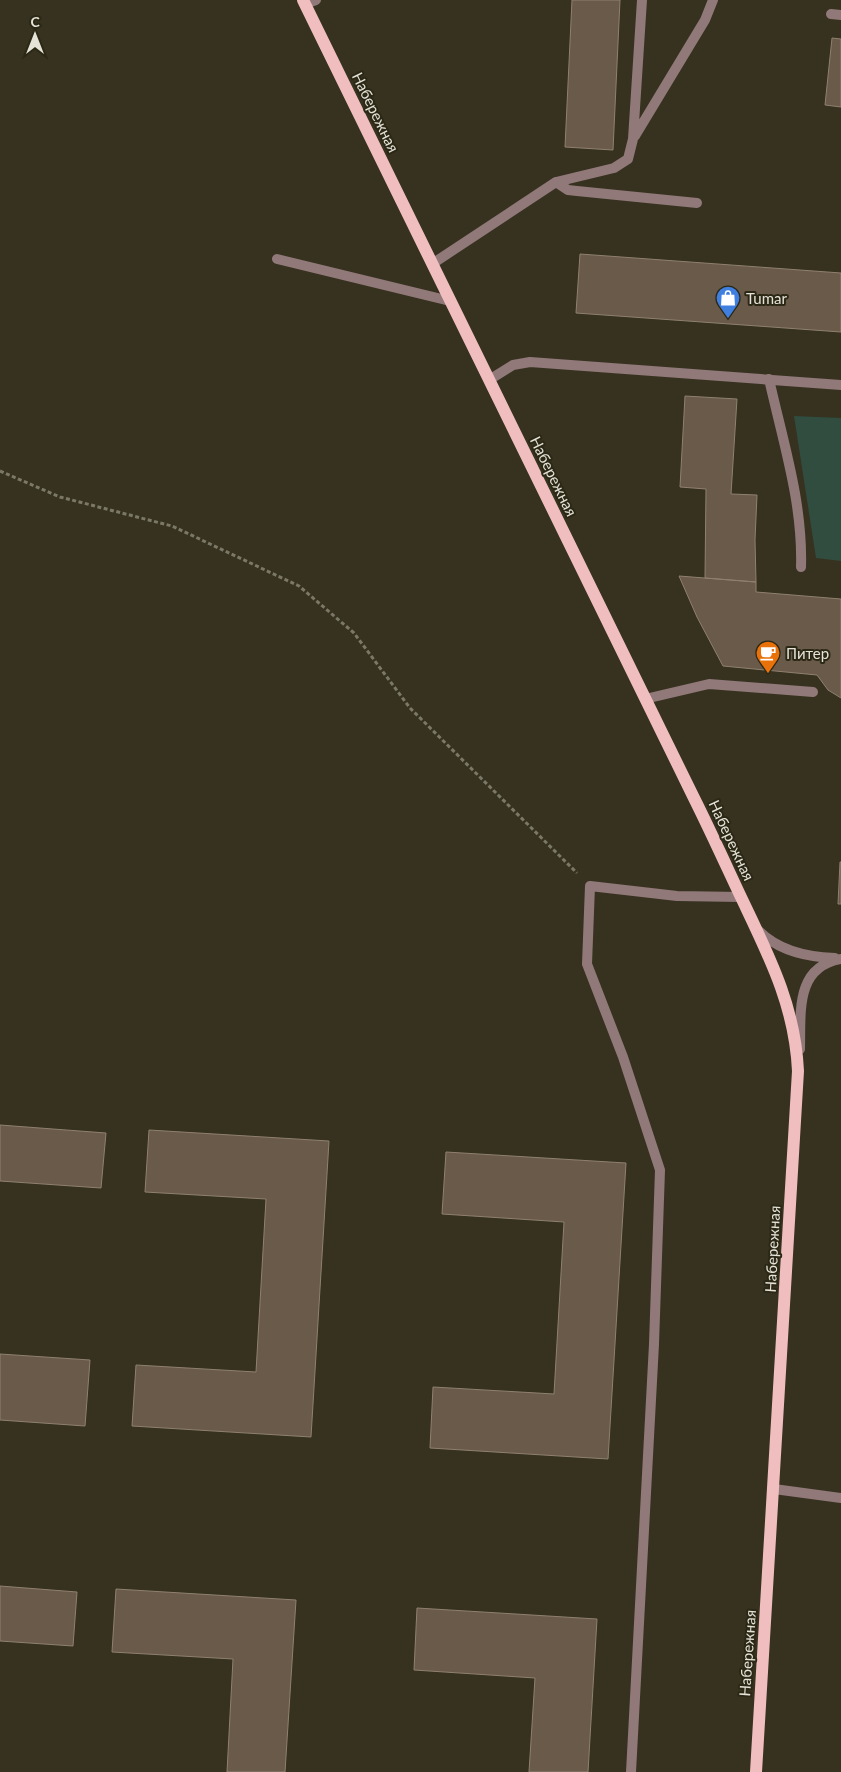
<svg xmlns="http://www.w3.org/2000/svg" width="841" height="1772" font-family="Lato,sans-serif">
	<style>
		.green { fill: #304d40 }
		.building { fill: #695a4a; stroke: #90806f }
		.lines { fill: none; stroke-linecap: round; stroke-linejoin: round }
		.path { stroke: #7b7868; stroke-width: 3; stroke-dasharray: 4 2.5; stroke-linecap: butt }
		.service { stroke: #917879; stroke-width: 10 }
		.minor { stroke: #917879; stroke-width: 10 }
		.tertiary { stroke: #917879; stroke-width: 10 }
		.primary { stroke: #f1bec0; stroke-width: 12 }
		.labels { text-anchor: middle; dominant-baseline: central; stroke-width: 4; stroke-linejoin: round; paint-order: stroke }
		.street-label { font-size: 15px; fill: #e5e3d8; stroke: #2c2816 }
		.poi-label { font-size: 15px; fill: #e5e3d8; stroke: #2c2816; text-anchor: start }
	</style>
	<rect width="100%" height="100%" fill="#36321f"/>
	<path class="green" d="M794 416 841 418V561L816 558Z"/>
	<path class="building" d="M572 0H620L613 150 565 147Z
		M832 38 841 39V107L825 105Z
		M580 254 841 273V332L576 313Z
		M685 396 737 399 731 494 757 495 755 540 756 582 705 578 706 489 680 487Z
		M679 576 756 582V592L841 599V698L828 690 817 675 723 666 697 617Z
		M840 862H841V904H838Z
		M0 1125 106 1133 101 1188 0 1181Z
		M149 1130 329 1141 311 1437 132 1426 136 1365 256 1372 266 1199 145 1192Z
		M446 1152 626 1163 608 1459 430 1448 433 1387 554 1394 564 1222 442 1214Z
		M0 1354 90 1360 85 1426 0 1420Z
		M0 1586 77 1592 73 1646 0 1641Z
		M116 1589 296 1600 285 1772H227L233 1659 112 1652Z
		M417 1608 597 1619 588 1772H529L535 1678 414 1670Z"/>
	<g class="lines">
		<path class="path" d="M0 471 60 497 172 526 299 586 354 633 410 708 577 873"/>
		<path class="service" d="M305 4 316 0
			M831 14 841 15
			M635 136 705 20 713 0
			M556 182 568 190 577 191 697 203
			M277 259 450 301
			M432 264 556 182 614 168 628 159 633 139 642 0
			M769 379C783 442 803 503 801 567
			M489 380 513 365 530 362 841 385
			M645 699 709 684 813 692
			M631 1772 654 1344 660 1170 623 1057 587 964 590 886 677 896 741 897"/>
		<path class="minor" d="M774 1489 841 1498"/>
		<path class="tertiary" d="M759 931C779 951 807 957 835 958
			M800 1049C801 1012 795 967 841 959"/>
		<path class="primary" d="M303 0 694 798C710 830 725 863 740 895 768 954 795 1005 798 1071L756 1772"/>
	</g>
	<defs>
		<symbol id="shop-pin" viewBox="-11 -11 22 30"><path d="M0 17L-7.5 6A9.5 9.5 0 1 1 7.5 6Z" fill="#3f7fe0" stroke="#2c2816"/><path d="M-5-2.5h2.3a2.7 3.5 0 0 1 5.4 0H5L5.5 6h-11ZM-1.5-2.5h3a1.5 2.3 0 0 0-3 0Z" fill="#fff"/></symbol>
		<symbol id="cafe-pin" viewBox="-11 -11 22 30"><path d="M0 17L-7.5 6A9.5 9.5 0 1 1 7.5 6Z" fill="#e8710a" stroke="#2c2816"/><path d="M-5.5-4.5H6V0H3Q3 3.5 0 3.5H-2.5Q-5.5 3.5-5.5 0ZM3-3.2v2h1.7v-2ZM-6 4.5H4V6H-6Z" fill="#fff"/></symbol>
	</defs>
	<g fill-rule="evenodd">
		<use href="#shop-pin" x="714" y="284" width="28" height="38"/>
		<use href="#cafe-pin" x="754" y="639" width="28" height="38"/>
	</g>
	<g class="labels">
		<g class="street-label">
			<text transform="translate(376 112) rotate(64)">Набережная</text>
			<text transform="translate(554 476) rotate(64)">Набережная</text>
			<text transform="translate(732 840) rotate(65)">Набережная</text>
			<text transform="translate(772 1249) rotate(-87)">Набережная</text>
			<text transform="translate(747 1653) rotate(-86)">Набережная</text>
		</g>
		<g class="poi-label">
			<text x="746" y="298">Tumar</text>
			<text x="786" y="653">Питер</text>
		</g>
	</g>
	<g transform="translate(35 35)" stroke="#2c2816" stroke-width="4" paint-order="stroke">
	<path d="M0-4L9 19L0 12L-9 19Z" fill="#e5e3d8"/>
	<text y="-8" font-size="14" font-weight="bold" text-anchor="middle" fill="#e5e3d8">С</text>
	</g>
</svg>
